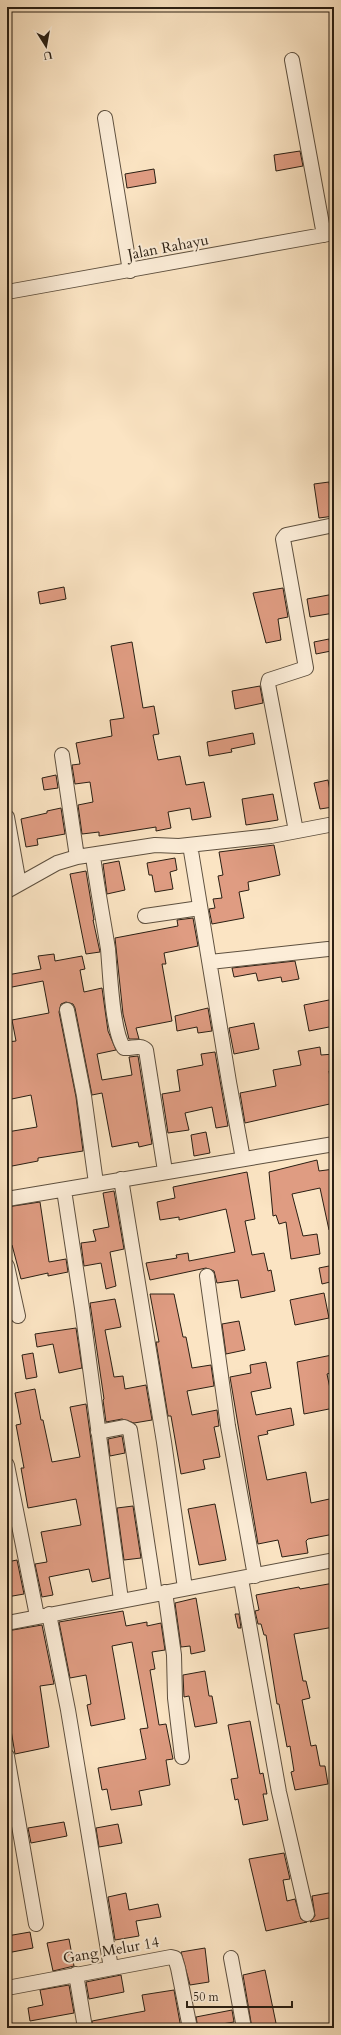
<svg xmlns="http://www.w3.org/2000/svg" width="341" height="2035" font-family="Cardo,serif">
	<style>
		.building { fill: #df9c82; stroke: #2a1f13 }
		.lines { fill: none; stroke-linecap: round; stroke-linejoin: round }
		.minor-casing { stroke: #5e503f; stroke-width: 16 }
		.minor { stroke: #fcedd8; stroke-width: 14 }
		.labels { text-anchor: middle; dominant-baseline: central; stroke-width: 4; stroke-linejoin: round; paint-order: stroke }
		.street-label { font-size: 15px; fill: #2a1f13; stroke: #fcedd8 }
	</style>
	<rect width="100%" height="100%" fill="#fbe4c3"/>
	<filter id="stains"><feTurbulence type="fractalNoise" baseFrequency=".005" numOctaves="4"/><feColorMatrix values="0 0 0 0 .2 0 0 0 0 .09 0 0 0 0 .02 0 0 0 .5 -.17"/></filter>
	<radialGradient id="worn" r=".72"><stop offset=".6" stop-color="#630" stop-opacity="0"/><stop offset="1" stop-color="#630" stop-opacity=".3"/></radialGradient>
	<path class="building" d="M300 151 303 166 276 171 274 155Z
		M154 169 156 183 127 188 125 174Z
		M329 482 334 516 319 518 314 484Z
		M64 587 66 599 40 604 38 592Z
		M283 588 288 617 278 619 281 640 266 643 253 593Z
		M334 594V613L310 617 307 599Z
		M329 639 331 651 316 654 314 642Z
		M132 642 143 708 154 706 159 734 153 735 158 760 180 756 186 785 204 782 211 817 192 820 190 808 168 812 171 828 156 831V827L99 836V832L82 834 78 805 93 802 90 782 75 784 72 765 80 764 76 743 112 736 110 720 124 718 111 646Z
		M260 686 263 703 235 709 232 691Z
		M253 733 255 744 231 749 232 752 209 756 207 742Z
		M56 775 58 788 44 790 42 778Z
		M328 780 333 807 320 809 314 783Z
		M273 794 278 820 246 825 242 799Z
		M61 808 65 834 37 839 38 845 26 847 21 819 47 813V811Z
		M274 845 280 875 248 882 249 890 239 892 244 918 212 924 209 909 215 908 213 899 222 898 218 876 223 875 219 852Z
		M175 858 177 870 170 872 173 889 155 892 152 875H149L147 863Z
		M119 861 125 890 107 894 103 864Z
		M86 871 94 920H93L100 952 86 954 70 874Z
		M193 918 198 946 164 953 166 964H162L172 1021 136 1028 139 1039H129L123 1014 115 938 178 926 177 920Z
		M54 954 55 961 82 956 85 969 80 970 84 992 102 988 108 1031 116 1050 97 1054 102 1080 132 1075 129 1057 138 1056 152 1144 139 1147 138 1142 112 1147 102 1093 92 1095 75 1008 73 1004 66 1002 61 1004 59 1012 76 1097 83 1151 38 1158V1161L7 1167V1132L37 1127 31 1095 7 1100V1042L16 1041 12 1020 49 1013 43 981 7 988V975L41 969 38 956Z
		M295 961 299 979 282 982 281 977 258 981 256 973 234 977 232 968Z
		M334 999V1026L309 1031 304 1005Z
		M208 1008 212 1031 198 1033 197 1027 177 1031 175 1016Z
		M254 1023 259 1049 234 1054 229 1028Z
		M320 1047 321 1055 334 1054V1070L329 1071 334 1103 245 1123 240 1093 276 1086 273 1070 301 1065 298 1051Z
		M215 1052 228 1126 216 1128 212 1107 185 1113 189 1130 168 1133 162 1094 180 1091 177 1070 203 1065 201 1054Z
		M206 1132 210 1153 194 1156 191 1135Z
		M317 1160 319 1171 334 1169V1230H329L320 1188 292 1194 303 1236 317 1234 320 1254 291 1259 286 1222 279 1224 276 1215 273 1216 269 1172Z
		M247 1172 255 1219 245 1221 252 1255 264 1253 268 1271 271 1270 275 1291 241 1298 238 1280 217 1283 214 1271 206 1268 150 1280 146 1263 177 1258 176 1255 188 1253 189 1261 235 1252 226 1209 179 1220V1217L160 1220 157 1202 175 1198 173 1187Z
		M114 1191 124 1249 110 1252 116 1286 106 1289 101 1263 84 1266 81 1243 96 1241 93 1230 109 1227 103 1193Z
		M40 1202 49 1262 66 1259 68 1272 48 1276V1273L21 1279 12 1245 7 1246V1207Z
		M334 1265V1281L322 1284 319 1268Z
		M324 1293 329 1318 295 1325 290 1300Z
		M150 1294H174L183 1337H186L192 1368 211 1365 214 1386 187 1391 192 1415 217 1410 219 1426 214 1427 220 1457 203 1460 205 1469 181 1474 171 1416H168L156 1342H159Z
		M115 1299 121 1327 105 1330 114 1377 123 1376 125 1389 146 1385 152 1420 134 1423 122 1419 106 1422 103 1400 104 1399 90 1303Z
		M239 1321 245 1350 226 1354 222 1324Z
		M76 1328 82 1368 59 1373 53 1344 37 1347 35 1334Z
		M33 1353 37 1377 26 1379 22 1355Z
		M332 1355 334 1372 327 1374 334 1408 304 1414 297 1362Z
		M266 1362 271 1388 251 1392 256 1415 291 1408 294 1425 267 1431 268 1434 258 1436 267 1480 306 1472 311 1503 334 1498V1534L308 1539 306 1541 308 1553 282 1557 278 1540 258 1544 230 1377 251 1373 250 1365Z
		M35 1389 41 1420H43L52 1462 80 1457 70 1407 86 1404 110 1578 92 1582 89 1569 49 1577 53 1595 42 1597 35 1564 47 1562 41 1532 81 1525 76 1499 28 1508 21 1468H24L16 1425 21 1424 15 1393Z
		M122 1436 125 1453 110 1456 108 1439Z
		M215 1504 226 1560 199 1565 188 1509Z
		M133 1506 141 1558 124 1560 117 1508Z
		M17 1560 24 1594 7 1597V1562Z
		M334 1583V1627L294 1634 303 1681H306L310 1698 302 1700 311 1746 316 1745 320 1766H325L328 1784 295 1790 291 1772 294 1771 290 1746 287 1747 279 1704H277L266 1635H264L261 1624H258L255 1611 259 1610 256 1595 299 1587 300 1589Z
		M196 1598 205 1651 191 1654 190 1646 181 1647 175 1603Z
		M123 1611 126 1626 147 1622V1626L161 1623 165 1650 152 1652 155 1669 150 1670 159 1725 166 1724 173 1759 166 1760 170 1785 139 1791 142 1805 111 1810 107 1789 102 1790 98 1768 146 1759 140 1729 148 1728 132 1642 112 1646 125 1719 91 1726 87 1705 91 1704 86 1675 70 1678 59 1622Z
		M235 1614H239L241 1628H238Z
		M42 1625 54 1684 40 1686 49 1747 15 1754 7 1706V1631Z
		M205 1671 209 1696H212L217 1723 195 1727 189 1696 184 1697 183 1675Z
		M250 1721 260 1774 263 1773 267 1794H263L268 1820 243 1825 238 1799 235 1800 231 1779 238 1778 228 1725Z
		M64 1822 67 1836 31 1843 28 1828Z
		M118 1824 122 1843 99 1847 96 1828Z
		M284 1853 290 1879 283 1880 287 1901 295 1899 301 1919 307 1922 266 1931 249 1859Z
		M334 1892V1917L310 1922 315 1916 312 1896Z
		M126 1893 129 1910 158 1904 161 1917 136 1921 139 1936 115 1940 108 1897Z
		M30 1932 33 1948 7 1953V1936Z
		M69 1939 74 1966 53 1971 47 1943Z
		M205 1948 209 1982 190 1985 181 1952Z
		M265 1970 277 2028H252L243 1975Z
		M121 1975 124 1992 89 1999 86 1982Z
		M69 1985 74 2013 30 2021 28 2008 43 2005 40 1990Z
		M174 1990 181 2028H93L92 2021 145 2011 142 1995Z
		M232 2010 234 2022 198 2028 196 2017Z"/>
	<g class="lines">
		<defs>
			<path id="minor" d="M292 60 324 235
				M105 118 130 271
				M7 292 334 233
				M62 755 77 857
				M7 817 19 884
				M296 831 268 684 269 680 306 668 283 539 286 535 334 525
				M190 845 229 1082 243 1159
				M93 856C97 887 103 918 108 949 110 971 112 1032 124 1048 132 1049 140 1044 146 1050L165 1171
				M7 891 57 863 77 857 155 845 179 846 271 836 334 824
				M145 916 200 908
				M210 962 328 949
				M67 1010 84 1096 96 1183
				M121 1179 164 1442 185 1588
				M64 1190 82 1308 121 1600
				M7 1199 334 1144
				M7 1266 18 1316
				M207 1276 228 1426 255 1576
				M98 1432 124 1427 130 1430 155 1594
				M7 1465 37 1616
				M241 1579 279 1792 307 1914
				M165 1592 174 1655 175 1698 182 1757
				M49 1614 68 1710 111 1968
				M7 1623 334 1560
				M7 1756 36 1924
				M231 1958 244 2028
				M76 1974 85 2028
				M7 1988 171 1957 175 1958 178 1968 190 2028"/>
		</defs>
		<use href="#minor" class="minor-casing"/>
		<use href="#minor" class="minor"/>
	</g>
	<g class="labels">
		<g class="street-label">
			<text transform="translate(168 247) rotate(-11)">Jalan Rahayu</text>
			<text transform="translate(111 1950) rotate(-10)">Gang Melur 14</text>
		</g>
	</g>
	<rect width="341" height="2035" fill="none" stroke="#fbe4c3" stroke-width="24"/>
	<rect x="8" y="8" width="325" height="2019" fill="none" stroke="#2a1f13" stroke-width="2"/>
	<rect x="12" y="12" width="317" height="2011" fill="none" stroke="#2a1f13"/>
	<g transform="translate(46 46) rotate(169)" stroke="#fcedd8" stroke-width="3" paint-order="stroke">
	<path d="M0-3L7 15L0 10L-7 15Z" fill="#2a1f13"/>
	<text y="-6" font-size="11" font-weight="bold" text-anchor="middle" fill="#2a1f13">U</text>
	</g>
	<path d="M187 2001v6h105v-6" fill="none" stroke="#2a1f13" stroke-width="2"/>
	<text x="193" y="2001" font-size="12" fill="#2a1f13" stroke="#fcedd8" stroke-width="3" paint-order="stroke">50 m</text>
	<rect width="100%" height="100%" filter="url(#stains)"/>
	<rect width="100%" height="100%" fill="url(#worn)"/>
</svg>
